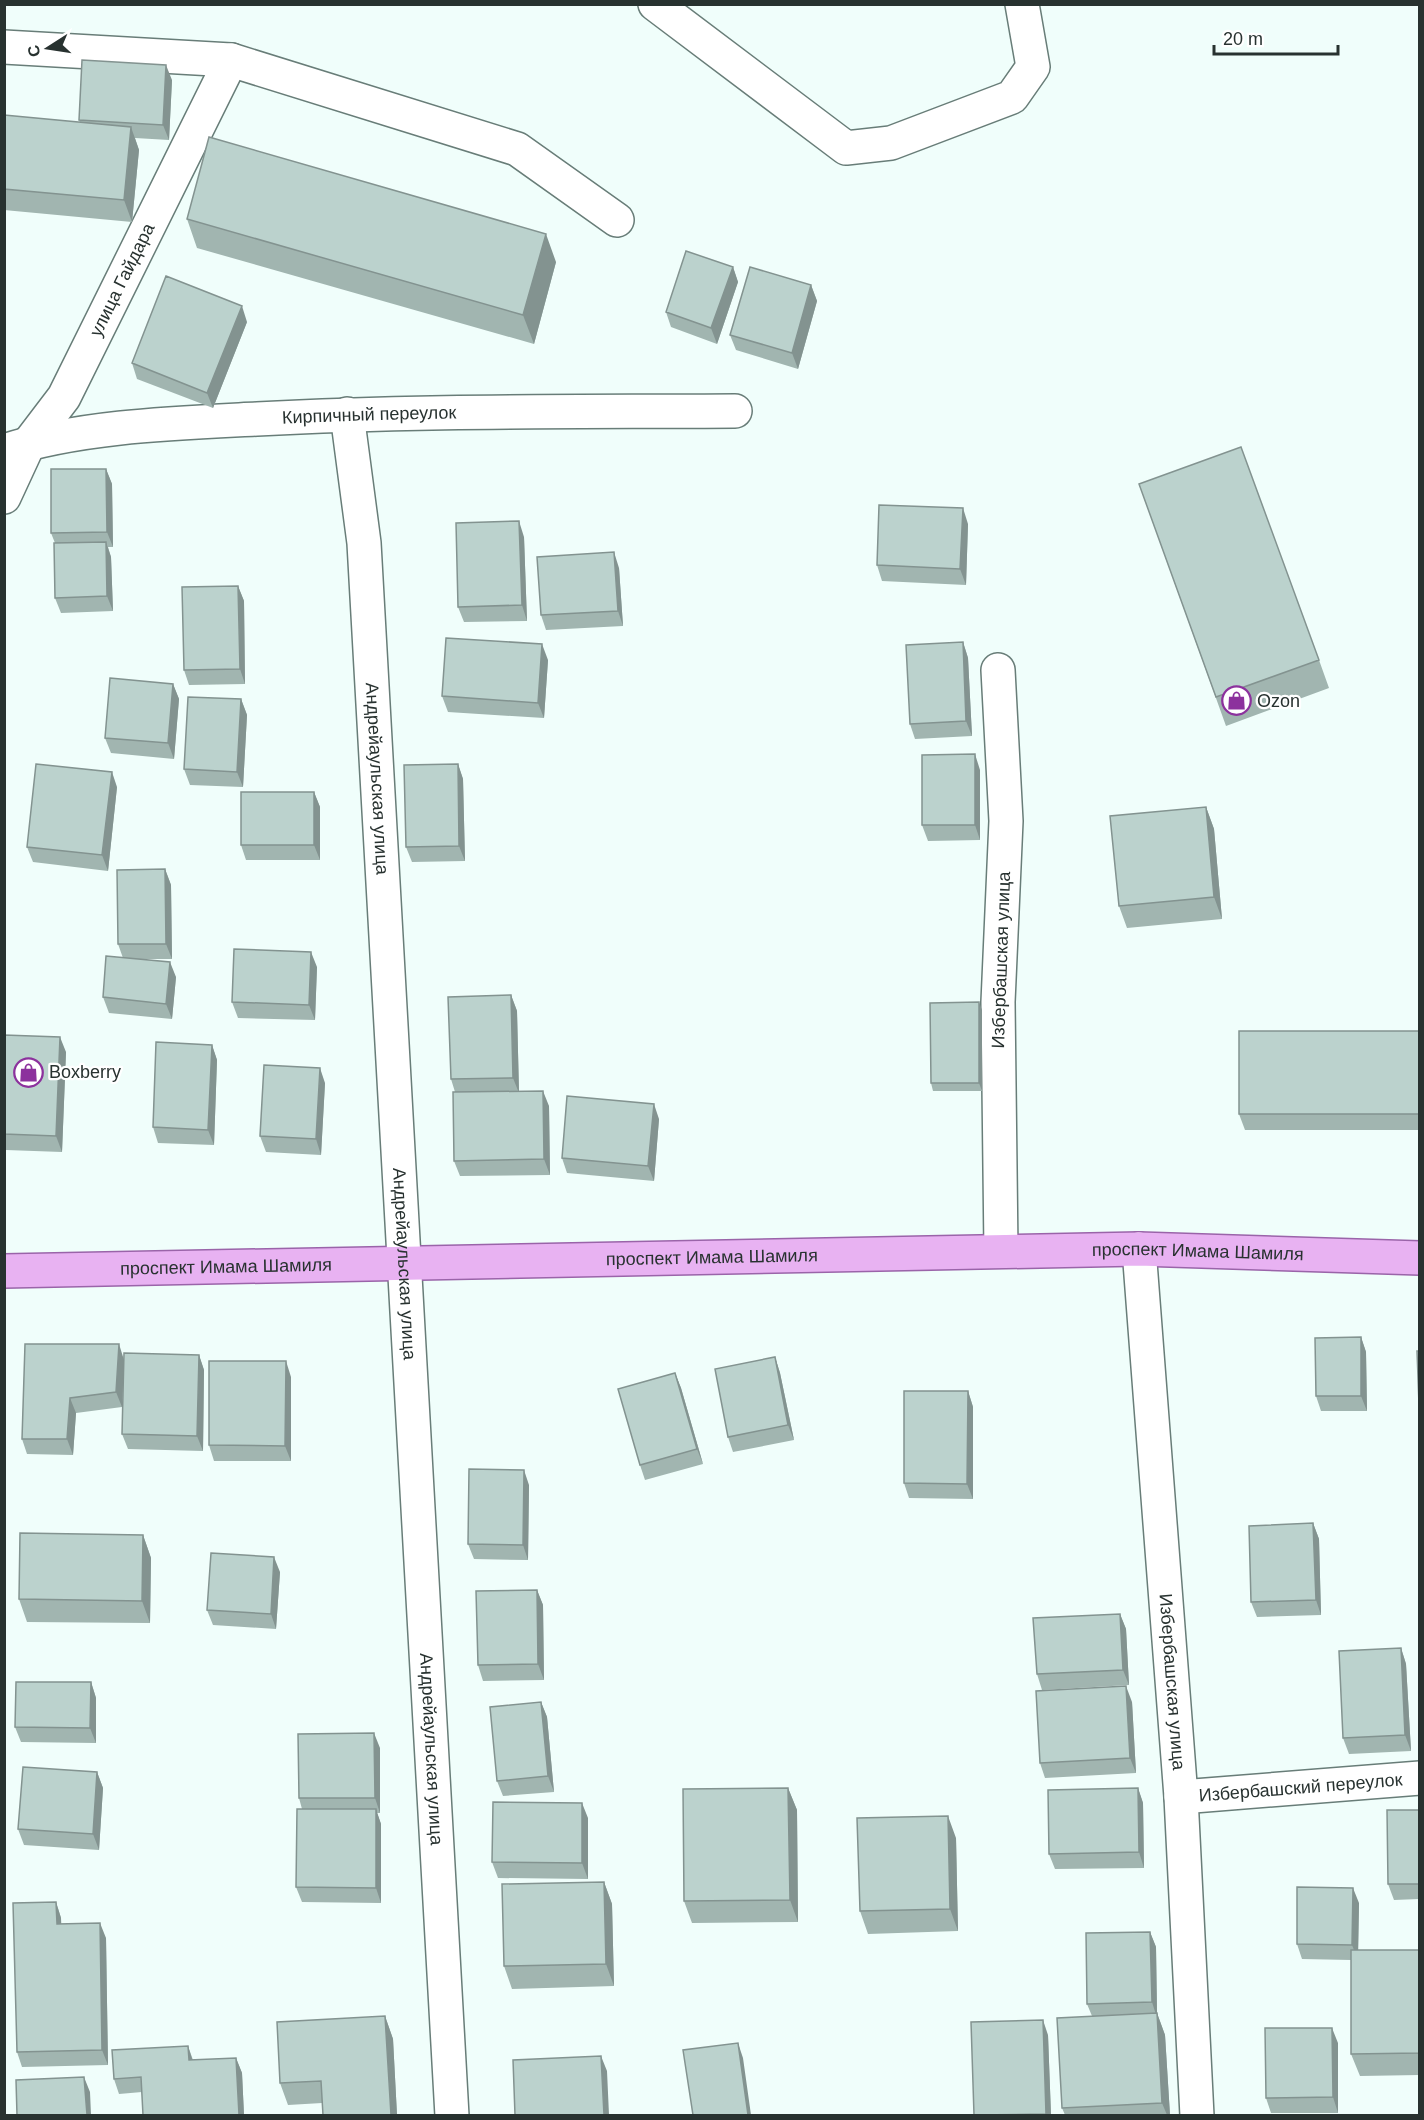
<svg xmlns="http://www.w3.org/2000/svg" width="1424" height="2120" font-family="Helvetica,sans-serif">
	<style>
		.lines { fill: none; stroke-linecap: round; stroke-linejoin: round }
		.minor-casing { stroke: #687d78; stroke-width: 36 }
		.major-casing { stroke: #9a64a9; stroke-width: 36 }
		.minor { stroke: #fff; stroke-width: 33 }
		.major { stroke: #e8b2f2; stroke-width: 33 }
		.wall { fill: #a1b5b0 }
		.shaded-wall { fill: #839390 }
		.building { fill: #bbd2cd; stroke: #839390; stroke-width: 1.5 }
		.labels { text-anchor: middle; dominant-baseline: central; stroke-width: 4.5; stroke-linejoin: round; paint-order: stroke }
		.street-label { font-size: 18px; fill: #283230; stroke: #fff }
		.poi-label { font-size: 18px; fill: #283230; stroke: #fff; text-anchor: start }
	</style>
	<rect width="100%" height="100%" fill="#f0fefb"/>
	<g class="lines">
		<defs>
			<g id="minor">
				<path d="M655 4 846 148 891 143 1012 97 1033 67 1022 4"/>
				<path d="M4 47 231 60 517 149 617 220"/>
				<path id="s1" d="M347 414 364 543 452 2116"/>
				<path id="s2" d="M4 451C80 426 177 423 257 419 416 410 575 412 735 411"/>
				<path id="s3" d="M4 497 29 443 64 397 231 60"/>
				<path d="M998 670 1006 821 998 1002 1001 1251"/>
				<path id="s4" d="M1139 1249 1181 1797 1197 2116"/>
				<path id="s5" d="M1181 1797 1420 1778"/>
			</g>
			<g id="major">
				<path id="s6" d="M4 1271 1139 1249 1420 1258"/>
			</g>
		</defs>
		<use href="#minor" class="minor-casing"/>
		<use href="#major" class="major-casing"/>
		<use href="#minor" class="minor"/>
		<use href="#major" class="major"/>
	</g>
	<path class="wall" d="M172 80 169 140 135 138 139 150 132 222 4 210V115L80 123 79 120Z
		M187 219 556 262 534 344 197 248Z
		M733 267 738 282 717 344 671 327 666 312Z
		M811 285 817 301 798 369 736 350 730 335Z
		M247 322 213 408 137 379 132 363Z
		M106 469 112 484 113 547H108L111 557 113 611 61 613 55 598V543L51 533Z
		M1139 484 1319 660 1329 688 1226 726Z
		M968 524 966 585 882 581 877 565Z
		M524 537 527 621 464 622 458 607Z
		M619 568 623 626 546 630 541 615Z
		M238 586 244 601 245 684 189 685 184 670Z
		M963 642 968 658 972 736 915 739 910 724Z
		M548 660 544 718 448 712 442 696Z
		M173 684 179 699 174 759 111 753 105 738Z
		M241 699 247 715 243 787 190 785 184 769Z
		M458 764 463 779 465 861 412 862 406 847Z
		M980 770V840L928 841 922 825Z
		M117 787 108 871 33 862 27 847Z
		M314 792 320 807V860H246L241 845Z
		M1206 807 1214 829 1222 919 1127 928 1119 906Z
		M165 869 171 885 172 959H143L176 977 172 1019 109 1013 103 997 123 958 118 944Z
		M317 967 315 1020 238 1018 232 1002Z
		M511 995 517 1011 519 1091 549 1106 550 1175 460 1176 454 1161 455 1092 451 1079Z
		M982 1010V1091H933L931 1083Z
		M1419 1031V1130H1245L1239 1114Z
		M4 1035 66 1052 62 1152 6 1150 4 1146Z
		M212 1045 217 1060 214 1145 158 1143 153 1127Z
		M325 1083 321 1155 266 1152 260 1136Z
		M659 1119 654 1181 567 1173 562 1158Z
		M1361 1337 1366 1352 1367 1411H1321L1316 1396Z
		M25 1344 124 1359 199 1355 204 1370 203 1451 128 1449 122 1434 124 1372 122 1407 76 1413 73 1455 27 1454 22 1439Z
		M775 1357 780 1373 794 1440 733 1452 728 1437Z
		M675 1373 681 1388 703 1464 645 1480 640 1465Z
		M291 1377V1461H214L209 1445Z
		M968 1391 973 1407V1499L909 1498 904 1483Z
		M529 1485 528 1560 474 1559 468 1544Z
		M1313 1523 1319 1539 1321 1615 1257 1617 1251 1602Z
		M143 1535 151 1558 150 1623 27 1622 19 1599Z
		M280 1572 276 1629 213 1625 207 1610Z
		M537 1590 543 1605 544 1680 483 1681 478 1665Z
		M1120 1614 1126 1629 1129 1685 1042 1690 1037 1674Z
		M1401 1648 1406 1664 1411 1751 1349 1754 1343 1738Z
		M91 1682 96 1698V1743L21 1742 15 1727Z
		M541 1702 547 1717 554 1792 503 1796 497 1781Z
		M1132 1702 1136 1773 1045 1778 1040 1763Z
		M380 1748V1813H377L381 1824V1903L302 1902 296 1887 302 1809 299 1798Z
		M97 1772 103 1788 99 1850 24 1845 18 1829Z
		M788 1788 797 1810 798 1922 692 1923 684 1901Z
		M1138 1788 1143 1803 1144 1868 1055 1869 1049 1854Z
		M1419 1810V1899L1394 1900 1388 1884Z
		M588 1818V1879L498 1878 492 1862Z
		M956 1838 958 1931 868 1934 860 1911Z
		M604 1882 612 1904 614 1986 512 1989 504 1966Z
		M56 1902 61 1918V1924L106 1938 108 2065 22 2067 17 2052Z
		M1359 1903 1358 1950H1419V2075L1360 2076 1351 2054V1960L1302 1959 1297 1944Z
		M1150 1932 1156 1947 1157 2013 1165 2035 1170 2115H1065L1062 2108 1092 2016 1087 2004Z
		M385 2016 393 2039 397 2115H323L322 2103 288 2105 280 2083Z
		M1048 2035 1051 2115H974Z
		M1338 2043V2113H1271L1266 2098Z
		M188 2046 193 2060 236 2058 242 2073 244 2115H143L142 2092 119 2094 114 2079Z"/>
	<path class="shaded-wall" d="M166 65 172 80 169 140 163 125Z
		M131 127 139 150 132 222 124 200Z
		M546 234 556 262 534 344 523 315Z
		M733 267 738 282 717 344 711 328Z
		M811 285 817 301 798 369 792 353Z
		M242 306 247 322 213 408 207 393Z
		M106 469 112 484 113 547 107 532Z
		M963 508 968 524 966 585 960 569Z
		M519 521 524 537 527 621 522 605Z
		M106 542 111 557 113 611 107 596Z
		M614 552 619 568 623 626 618 611Z
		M238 586 244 601 245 684 240 669Z
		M963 642 968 658 972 736 966 721Z
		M542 644 548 660 544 718 538 703Z
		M173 684 179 699 174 759 168 743Z
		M241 699 247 715 243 787 237 772Z
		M975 754 980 770V840L975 825Z
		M458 764 463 779 465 861 459 846Z
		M112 772 117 787 108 871 102 855Z
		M314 792 320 807V860L314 845Z
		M1206 807 1214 829 1222 919 1214 897Z
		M165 869 171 885 172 959 166 944Z
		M311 952 317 967 315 1020 309 1005Z
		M170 962 176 977 172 1019 166 1004Z
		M511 995 517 1011 519 1093 513 1078Z
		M979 1002 982 1010V1091L979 1083Z
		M60 1037 66 1052 62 1152 56 1136Z
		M212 1045 217 1060 214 1145 208 1130Z
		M320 1068 325 1083 321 1155 316 1139Z
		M543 1091 549 1106 550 1175 544 1159Z
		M654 1104 659 1119 654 1181 648 1166Z
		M1361 1337 1366 1352 1367 1411 1361 1396Z
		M119 1344 124 1360 122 1407 116 1392Z
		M199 1355 204 1370 203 1451 197 1436Z
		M775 1357 780 1373 794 1440 788 1425Z
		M286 1361 291 1377V1461L285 1446Z
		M675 1373 681 1388 703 1464 697 1449Z
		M968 1391 973 1407V1499L967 1484Z
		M70 1398 76 1413 73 1455 67 1439Z
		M524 1470 529 1485 528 1560 523 1545Z
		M1313 1523 1319 1539 1321 1615 1316 1600Z
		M143 1535 151 1558 150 1623 142 1601Z
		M274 1557 280 1572 276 1629 271 1614Z
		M537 1590 543 1605 544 1680 538 1664Z
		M1120 1614 1126 1629 1129 1685 1123 1670Z
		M1401 1648 1406 1664 1411 1751 1405 1735Z
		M91 1682 96 1698V1743L90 1728Z
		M1126 1686 1132 1702 1136 1773 1130 1758Z
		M541 1702 547 1717 554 1792 548 1776Z
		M374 1733 380 1748V1813L375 1798Z
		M97 1772 103 1788 99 1850 93 1834Z
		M788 1788 797 1810 798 1922 790 1900Z
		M1138 1788 1143 1803 1144 1868 1139 1852Z
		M582 1803 588 1818V1879L582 1863Z
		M376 1809 381 1824V1903L376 1888Z
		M948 1816 956 1838 958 1931 950 1909Z
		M604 1882 612 1904 614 1986 606 1964Z
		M1353 1888 1359 1903 1358 1960 1352 1945Z
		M56 1902 61 1918 62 1939 57 1924Z
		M100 1923 106 1938 108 2065 102 2050Z
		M1150 1932 1156 1947 1157 2013 1165 2035 1170 2115H1167L1162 2103 1157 2018 1152 2002Z
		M385 2016 393 2039 397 2115H391Z
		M1043 2020 1048 2035 1051 2115H1046V2114Z
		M1332 2028 1338 2043V2113L1333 2097Z
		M738 2043 743 2058 751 2115H748Z
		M188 2046 193 2062 189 2060Z
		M601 2056 607 2071 609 2115H604Z
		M236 2058 242 2073 244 2115H239Z
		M84 2077 90 2092 91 2115H87Z"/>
	<path class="building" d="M82 60 166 65 163 125 79 120Z
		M4 115 131 127 124 200 4 189Z
		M209 137 546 234 523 315 187 219Z
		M686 251 733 267 711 328 666 312Z
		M750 267 811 285 792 353 730 335Z
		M166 276 242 306 207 393 132 363Z
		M1241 447 1319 660 1216 697 1139 484Z
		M51 469H106L107 532 51 533Z
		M879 505 963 508 960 569 877 565Z
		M519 521 522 605 458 607 456 523Z
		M106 542 107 596 55 598 54 543Z
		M614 552 618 611 541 615 537 557Z
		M238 586 240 669 184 670 182 587Z
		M446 638 542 644 538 703 442 696Z
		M963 642 966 721 910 724 906 645Z
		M110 678 173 684 168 743 105 738Z
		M188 697 241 699 237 772 184 769Z
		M975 754V825H922V755Z
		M36 764 112 772 102 855 27 847Z
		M458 764 459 846 406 847 404 765Z
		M241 792H314V845H241Z
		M1206 807 1214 897 1119 906 1110 816Z
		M165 869 166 944H118L117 870Z
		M234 949 311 952 309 1005 232 1002Z
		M106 956 170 962 166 1004 103 997Z
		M511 995 513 1078 451 1079 448 997Z
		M979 1002V1083H931L930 1003Z
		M1239 1031H1419V1114H1239Z
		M4 1035 60 1037 56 1136 4 1134Z
		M156 1042 212 1045 208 1130 153 1127Z
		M264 1065 320 1068 316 1139 260 1136Z
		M543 1091 544 1159 454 1161 453 1092Z
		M567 1096 654 1104 648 1166 562 1158Z
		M1361 1337V1396H1316L1315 1338Z
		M25 1344H119L116 1392 70 1398 67 1439H22Z
		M1417 1351H1419V1405Z
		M124 1353 199 1355 197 1436 122 1434Z
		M775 1357 788 1425 728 1437 715 1369Z
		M209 1361H286L285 1446 209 1445Z
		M675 1373 697 1449 640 1465 618 1389Z
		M904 1391H968L967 1484 904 1483Z
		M469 1469 524 1470 523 1545 468 1544Z
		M1313 1523 1316 1600 1251 1602 1249 1526Z
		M20 1533 143 1535 142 1601 19 1599Z
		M211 1553 274 1557 271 1614 207 1610Z
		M537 1590 538 1664 478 1665 476 1591Z
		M1120 1614 1123 1670 1037 1674 1033 1618Z
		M1401 1648 1405 1735 1343 1738 1339 1651Z
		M16 1682H91L90 1728 15 1727Z
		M1126 1686 1130 1758 1040 1763 1036 1691Z
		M541 1702 548 1776 497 1781 490 1707Z
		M374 1733 375 1798H299L298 1734Z
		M23 1767 97 1772 93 1834 18 1829Z
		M788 1788 790 1900 684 1901 683 1789Z
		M1138 1788 1139 1852 1049 1854 1048 1790Z
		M493 1802 582 1803V1863L492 1862Z
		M297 1809H376V1888L296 1887Z
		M1387 1810H1419V1884H1388Z
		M948 1816 950 1909 860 1911 857 1818Z
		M604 1882 606 1964 504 1966 502 1884Z
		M1297 1887 1353 1888 1352 1945 1297 1944Z
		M56 1902 57 1924 100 1923 102 2050 17 2052 13 1903Z
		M1150 1932 1152 2002 1087 2004 1086 1933Z
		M1351 1950H1419V2053L1351 2054Z
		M1157 2013 1162 2103 1062 2108 1057 2018Z
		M385 2016 391 2115H323L321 2081 280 2083 277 2022Z
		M1043 2020 1046 2114 974 2115 971 2022Z
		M1265 2028H1332L1333 2097 1266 2098Z
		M738 2043 748 2115H693L683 2050Z
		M188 2046 189 2060 236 2058 239 2115H143L141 2077 114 2079 112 2050Z
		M601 2056 604 2115H515L513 2060Z
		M84 2077 87 2115H17L16 2080Z"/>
	<defs>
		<symbol id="shop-ring" viewBox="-11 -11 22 22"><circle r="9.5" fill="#fff" stroke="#8c319d" stroke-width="1.5"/><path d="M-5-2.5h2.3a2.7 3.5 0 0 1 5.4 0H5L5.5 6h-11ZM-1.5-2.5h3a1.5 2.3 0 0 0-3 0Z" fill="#8c319d"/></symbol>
	</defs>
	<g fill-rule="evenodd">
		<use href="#shop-ring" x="1220" y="684" width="33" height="33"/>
		<use href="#shop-ring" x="12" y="1056" width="33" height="33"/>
	</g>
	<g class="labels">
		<g class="street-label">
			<text stroke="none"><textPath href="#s3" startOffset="248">улица Гайдара</textPath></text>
			<text stroke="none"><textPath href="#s2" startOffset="368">Кирпичный переулок</textPath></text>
			<text stroke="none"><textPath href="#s1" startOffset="366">Андрейаульская улица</textPath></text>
			<text transform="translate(1001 960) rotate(-88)">Избербашская улица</text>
			<text stroke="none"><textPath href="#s6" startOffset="1194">проспект Имама Шамиля</textPath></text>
			<text stroke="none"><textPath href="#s6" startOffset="708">проспект Имама Шамиля</textPath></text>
			<text stroke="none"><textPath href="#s1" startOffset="852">Андрейаульская улица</textPath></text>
			<text stroke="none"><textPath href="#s6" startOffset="222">проспект Имама Шамиля</textPath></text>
			<text stroke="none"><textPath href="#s4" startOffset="434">Избербашская улица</textPath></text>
			<text stroke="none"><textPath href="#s1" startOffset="1338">Андрейаульская улица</textPath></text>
			<text stroke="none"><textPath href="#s5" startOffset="120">Избербашский переулок</textPath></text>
		</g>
		<g class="poi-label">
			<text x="1257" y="701">Ozon</text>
			<text x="49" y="1072">Boxberry</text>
		</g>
	</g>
	<rect width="1424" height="2120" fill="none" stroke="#283230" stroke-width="12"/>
	<g transform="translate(48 48) rotate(258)" stroke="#ffffff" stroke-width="4.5" paint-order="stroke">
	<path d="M0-4.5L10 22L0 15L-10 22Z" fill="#283230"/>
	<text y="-9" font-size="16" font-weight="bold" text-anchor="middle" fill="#283230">С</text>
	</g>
	<path d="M1214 45v9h124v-9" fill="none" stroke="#283230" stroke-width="3"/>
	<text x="1223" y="45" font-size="18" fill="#283230" stroke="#ffffff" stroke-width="4.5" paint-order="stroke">20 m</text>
</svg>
